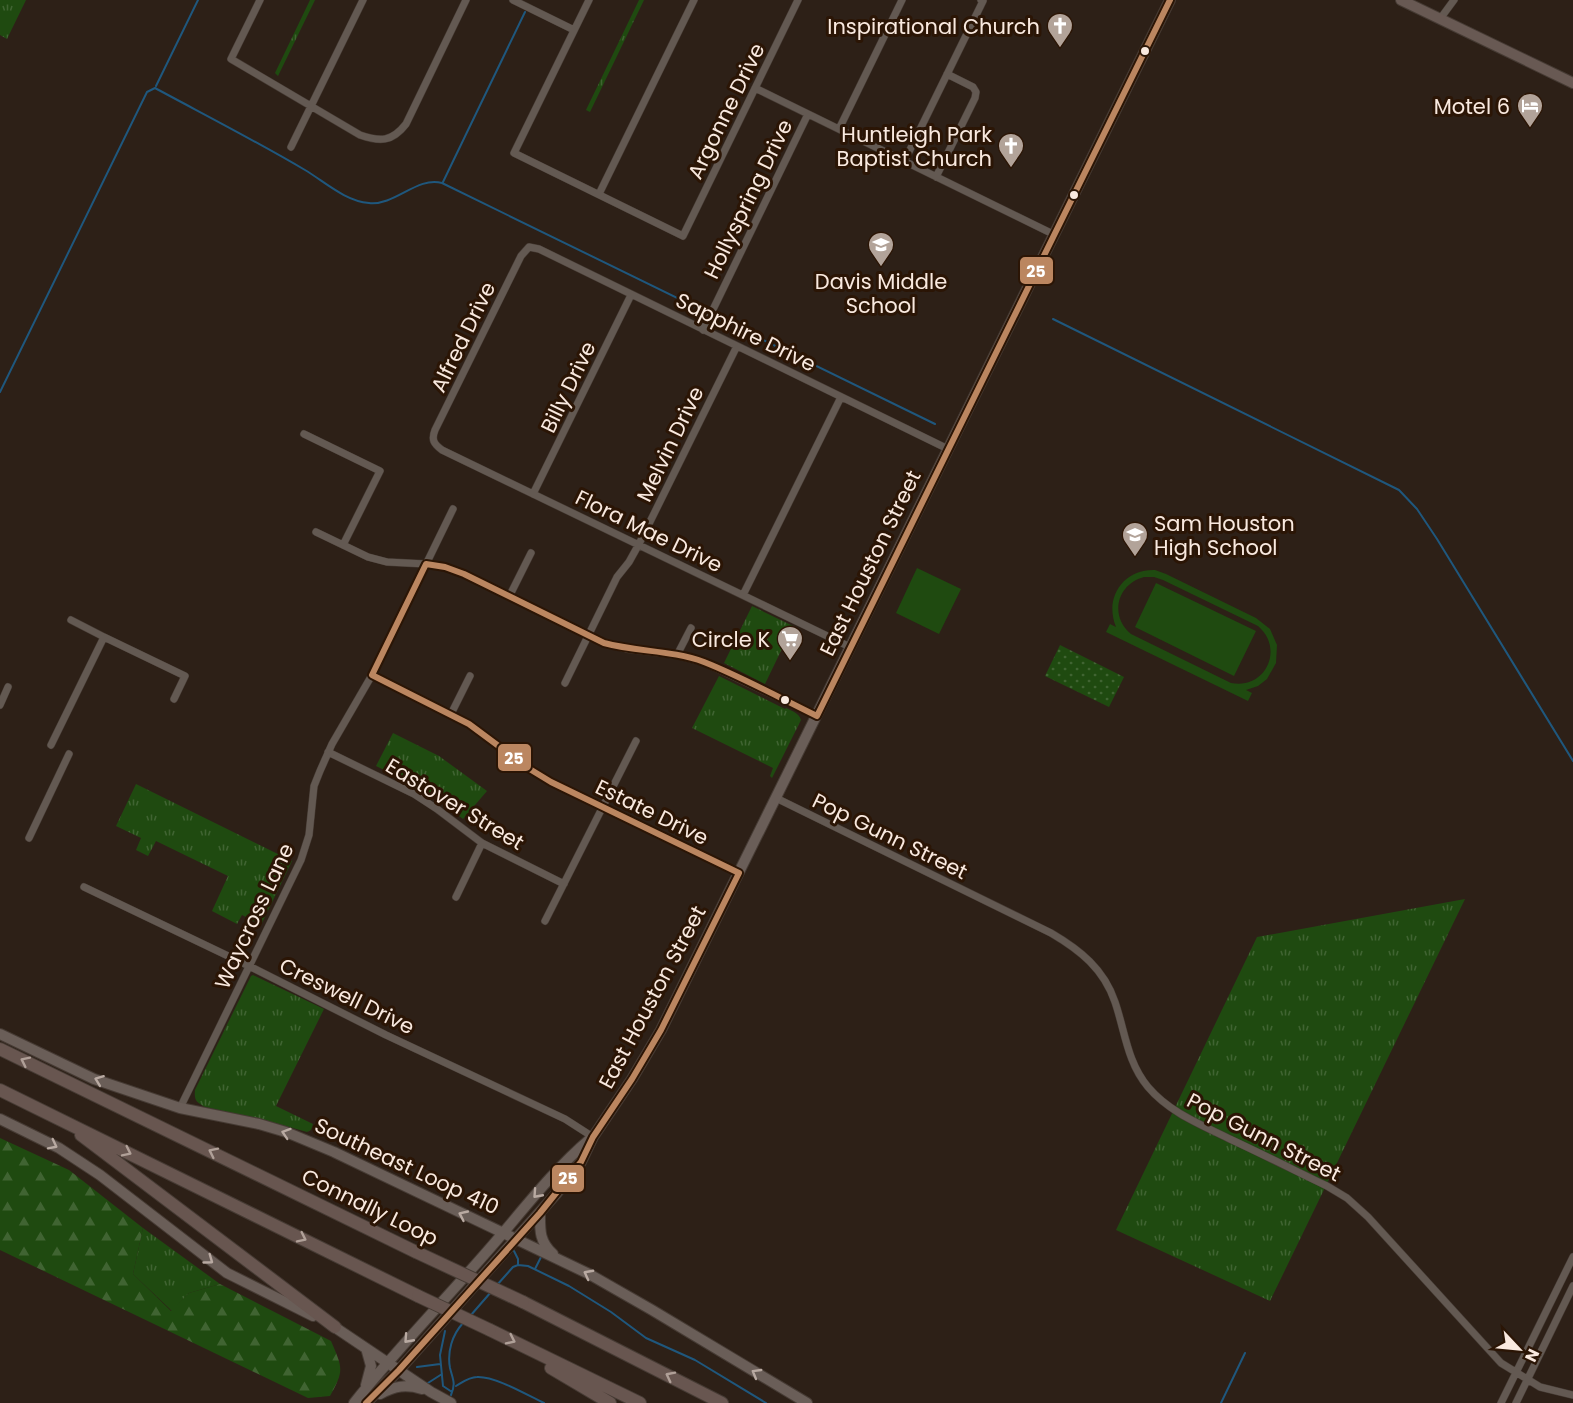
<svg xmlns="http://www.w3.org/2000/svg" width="1573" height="1403" font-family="Poppins,sans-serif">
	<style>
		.grass { fill: url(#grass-tufts) }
		.forest { fill: url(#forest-firs) }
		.park { fill: url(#park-dots) }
		.pitch { fill: #1f4a10; fill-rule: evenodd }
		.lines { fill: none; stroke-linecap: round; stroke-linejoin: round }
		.stream { stroke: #1f577d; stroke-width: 2 }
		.street-casing { stroke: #463b34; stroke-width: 8 }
		.secondary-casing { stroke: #463b34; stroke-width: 12 }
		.primary-casing { stroke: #463b34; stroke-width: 12 }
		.highway-casing { stroke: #463b34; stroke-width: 14 }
		.street { stroke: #635952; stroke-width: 7 }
		.secondary { stroke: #6a5e58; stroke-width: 10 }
		.primary { stroke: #685953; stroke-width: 10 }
		.highway { stroke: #685650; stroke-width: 12 }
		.highway-bridge-casing { stroke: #463b34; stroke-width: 14; stroke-linecap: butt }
		.highway-bridge { stroke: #685650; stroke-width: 12 }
		.bus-1-casing { stroke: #2b1505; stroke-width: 10 }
		.bus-1 { stroke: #bb8660; stroke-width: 6 }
		.oneway { stroke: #b0a098 }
		.oneway2 { stroke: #b9aaa2 }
		.bus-dot { fill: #f9e9df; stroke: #2b1505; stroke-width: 2 }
		.labels { text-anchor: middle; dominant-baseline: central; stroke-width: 6; stroke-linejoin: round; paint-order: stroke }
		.poi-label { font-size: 21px; fill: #f9e9df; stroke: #2b1505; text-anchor: end }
		.street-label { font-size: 21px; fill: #f9e9df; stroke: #2b1505 }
		.line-badge { stroke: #2b1505; stroke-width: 2 }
		.badge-label { font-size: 16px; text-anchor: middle; font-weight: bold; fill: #fff }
	</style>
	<defs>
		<pattern id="grass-tufts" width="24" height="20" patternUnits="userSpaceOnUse" patternTransform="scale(1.5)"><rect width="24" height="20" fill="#1f4a10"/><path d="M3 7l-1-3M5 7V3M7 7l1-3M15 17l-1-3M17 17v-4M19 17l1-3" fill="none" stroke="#406432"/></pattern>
		<pattern id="forest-firs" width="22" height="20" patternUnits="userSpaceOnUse" patternTransform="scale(1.5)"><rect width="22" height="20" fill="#1f4a10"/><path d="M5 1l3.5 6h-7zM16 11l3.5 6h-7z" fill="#406432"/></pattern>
		<pattern id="park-dots" width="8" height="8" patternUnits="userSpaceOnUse" patternTransform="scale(1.5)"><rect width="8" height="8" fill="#1f4a10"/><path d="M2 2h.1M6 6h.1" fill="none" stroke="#406432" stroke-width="1.8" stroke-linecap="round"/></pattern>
	</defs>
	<rect width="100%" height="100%" fill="#2d2017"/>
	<path class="grass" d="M0 0H26L7 39 0 35Z
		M310 0H315L278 76 275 73Z
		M639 0H644L590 112 586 110Z
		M752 606 793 626 765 684 724 663Z
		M719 676 785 709 786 708C792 711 799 713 801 720L772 778 770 776 773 768 692 728Z
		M393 733 439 756 487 791 463 819C435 797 408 781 376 766Z
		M136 784 292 861 261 925 242 915 237 924 212 911 228 876 156 841 148 856 136 850 141 838 116 826Z
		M1465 899 1270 1301 1116 1230 1257 937Z
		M253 975 324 1009 276 1106 313 1124 311 1130 307 1132 261 1119 205 1107C196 1102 194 1100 195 1090L251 976Z
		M143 1228 220 1284 189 1293 172 1311 133 1274Z"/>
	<path class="forest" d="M0 1138 69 1170 143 1228 133 1274 171 1311 189 1293 220 1284 331 1341C342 1367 345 1370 330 1396L308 1398 0 1250Z"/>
	<path class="park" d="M1060 645 1124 677 1109 707 1045 676Z"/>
	<path class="pitch" d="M917 568 961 589 939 634 896 613Z
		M1155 570 1166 574 1256 618 1270 629 1277 645 1276 663 1267 679 1258 686 1246 690 1252 693 1248 701 1106 632 1110 624 1116 627C1104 598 1123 569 1155 570ZM1144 577H1154L1163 580 1258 626C1285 649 1265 690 1231 683L1131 634C1109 616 1117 584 1144 577Z
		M1156 583 1256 631 1234 676 1135 627Z"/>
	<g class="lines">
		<path class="stream" d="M156 86 198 0
			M443 182 525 12
			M1053 319 1399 490 1417 509 1437 539 1573 761
			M0 392 147 92 155 88C205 115 256 141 305 170 325 182 345 201 369 203 395 206 417 176 442 183L935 424
			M514 1251 518 1259V1265
			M535 1269 541 1257
			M497 1285 513 1267 518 1265 528 1266 569 1286 611 1312 646 1338 695 1360 766 1403
			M471 1315 491 1292
			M445 1331 440 1355 443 1386 452 1392
			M417 1367 440 1364
			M428 1383 442 1374
			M456 1386C463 1382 469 1377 477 1377 495 1376 527 1395 544 1403
			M451 1395C456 1383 453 1380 450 1368 447 1352 452 1335 463 1323
			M1221 1403 1245 1353"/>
		<defs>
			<path id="street" d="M260 0 231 59 360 135C380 142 392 142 406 124L466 0
				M513 0 574 30
				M589 0 514 153 683 236 798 0
				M1440 19 1454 0
				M755 88 1055 235
				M839 129 902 0
				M291 147 363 0
				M904 162 983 1 981 0
				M936 177 975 98 976 92 973 87 947 74
				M599 194 694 0
				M703 330 808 114
				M304 434 380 471 343 545
				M533 494 631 295
				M316 532 368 557 387 562 426 564 445 567 464 574 604 643 627 649 677 655 703 662 817 716
				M743 595 841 397
				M509 597 531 553
				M71 620 104 637
				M850 647 442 450C434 444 431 440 435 430L521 256 529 247 539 249 948 449
				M677 655 691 628
				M372 675 469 724 528 768 551 782 739 873
				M565 683 617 577 629 562 639 544 737 346
				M0 705 8 687
				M451 714 470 676
				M51 745 104 637 185 676 174 699
				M328 752 414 794 437 809 482 843 564 884
				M776 798 1051 933C1080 950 1104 969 1115 1002 1125 1031 1127 1062 1148 1087 1170 1113 1202 1125 1232 1140 1264 1155 1296 1171 1327 1186L1347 1198 1368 1217 1501 1363 1540 1387 1573 1395
				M29 838 69 754
				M84 887 249 966 386 1035 565 1119 593 1137
				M456 897 482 843
				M545 921 636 741
				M180 1108 301 860 309 835 314 786 320 771 332 744 372 675 453 509
				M1501 1403 1573 1257
				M1516 1403 1573 1286"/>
			<path id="secondary" d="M0 1034 94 1079 180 1108 259 1124 286 1132 334 1152 589 1274 652 1310 807 1403
				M0 1119 59 1148 100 1175 227 1273 313 1316
				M540 1213C540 1230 539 1241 553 1254
				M330 1324 431 1392 451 1403
				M366 1348 371 1366 366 1385
				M380 1394C395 1386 406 1384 422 1389
				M354 1403C401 1344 454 1291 503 1233 530 1201 558 1166 590 1139
				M366 1403 399 1370 556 1194 581 1162 593 1137 632 1079 661 1030 1170 0"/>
			<path id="primary" d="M1401 0 1573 83"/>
			<path id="highway" d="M0 1049 416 1252
				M0 1090 418 1296
				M81 1135 335 1327
				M523 1302 722 1403
				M490 1330 640 1403
				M551 1368 610 1403"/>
		</defs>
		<use href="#street" class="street-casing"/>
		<use href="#secondary" class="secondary-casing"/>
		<use href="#primary" class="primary-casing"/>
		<use href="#highway" class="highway-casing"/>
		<use href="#street" class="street"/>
		<use href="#secondary" class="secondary"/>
		<use href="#primary" class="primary"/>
		<use href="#highway" class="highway"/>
		<defs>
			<path id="highway-bridge" d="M416 1252 523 1302
				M418 1296 490 1330"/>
		</defs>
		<use href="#highway-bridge" class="highway-bridge-casing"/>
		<use href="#highway-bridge" class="highway-bridge"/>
		<defs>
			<path id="bus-1" d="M366 1403 399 1370 540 1213 581 1162 593 1137 632 1079 661 1030 739 873 551 782 528 768 469 724 372 675 426 564 445 567 464 574 604 643C637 652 672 650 704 662 742 677 780 698 817 716L1170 0"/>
		</defs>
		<use href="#bus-1" class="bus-1-casing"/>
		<use href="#bus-1" class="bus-1"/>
	</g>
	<defs><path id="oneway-chevron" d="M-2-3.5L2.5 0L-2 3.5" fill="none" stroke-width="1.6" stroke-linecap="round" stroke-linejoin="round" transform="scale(1.5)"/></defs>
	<g class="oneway">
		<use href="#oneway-chevron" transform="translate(25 1061) rotate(-154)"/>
		<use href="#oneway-chevron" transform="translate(127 1152) rotate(26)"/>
		<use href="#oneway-chevron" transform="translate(213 1152) rotate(-154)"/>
		<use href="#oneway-chevron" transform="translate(302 1238) rotate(26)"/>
		<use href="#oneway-chevron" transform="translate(511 1340) rotate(26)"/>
		<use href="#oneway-chevron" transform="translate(670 1376) rotate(-153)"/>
	</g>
	<g class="oneway2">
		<use href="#oneway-chevron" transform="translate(99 1080) rotate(-159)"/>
		<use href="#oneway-chevron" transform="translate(286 1133) rotate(-162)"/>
		<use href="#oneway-chevron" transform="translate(53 1145) rotate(27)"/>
		<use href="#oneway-chevron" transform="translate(537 1194) rotate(132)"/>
		<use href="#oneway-chevron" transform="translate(463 1215) rotate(-155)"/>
		<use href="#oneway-chevron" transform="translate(209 1260) rotate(36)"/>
		<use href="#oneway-chevron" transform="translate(588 1274) rotate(-152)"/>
		<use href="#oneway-chevron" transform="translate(408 1339) rotate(132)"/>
		<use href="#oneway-chevron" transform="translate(756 1373) rotate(-150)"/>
	</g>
	<defs>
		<symbol id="church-pin" viewBox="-11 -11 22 30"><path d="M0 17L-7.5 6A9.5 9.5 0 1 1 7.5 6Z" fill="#b2a399" stroke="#2b1505"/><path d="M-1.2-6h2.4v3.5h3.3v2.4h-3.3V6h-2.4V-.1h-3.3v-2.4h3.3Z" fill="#fff"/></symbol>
		<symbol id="hotel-pin" viewBox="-11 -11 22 30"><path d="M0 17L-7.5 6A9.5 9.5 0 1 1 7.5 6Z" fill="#b2a399" stroke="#2b1505"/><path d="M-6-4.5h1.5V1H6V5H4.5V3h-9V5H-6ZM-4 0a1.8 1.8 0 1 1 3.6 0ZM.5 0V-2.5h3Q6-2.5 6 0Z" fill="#fff"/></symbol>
		<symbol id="school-pin" viewBox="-11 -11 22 30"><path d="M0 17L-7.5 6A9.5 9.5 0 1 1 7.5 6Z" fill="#b2a399" stroke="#2b1505"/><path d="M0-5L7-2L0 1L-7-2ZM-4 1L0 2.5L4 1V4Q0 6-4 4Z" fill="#fff"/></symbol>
		<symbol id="supermarket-pin" viewBox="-11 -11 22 30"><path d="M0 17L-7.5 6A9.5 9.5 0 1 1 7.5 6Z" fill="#b2a399" stroke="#2b1505"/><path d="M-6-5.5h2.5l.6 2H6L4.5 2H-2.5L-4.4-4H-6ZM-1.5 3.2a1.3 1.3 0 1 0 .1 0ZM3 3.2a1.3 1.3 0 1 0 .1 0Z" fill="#fff"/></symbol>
	</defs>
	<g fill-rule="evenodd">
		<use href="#church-pin" x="1045" y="11" width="30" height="40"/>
		<use href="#hotel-pin" x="1515" y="91" width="30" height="40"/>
		<use href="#church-pin" x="996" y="131" width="30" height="40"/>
		<use href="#school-pin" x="866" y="230" width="30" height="40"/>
		<use href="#school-pin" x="1120" y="520" width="30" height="40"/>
		<use href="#supermarket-pin" x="775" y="624" width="30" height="40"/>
	</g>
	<g class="bus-dot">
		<circle cx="1145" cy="51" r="5"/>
		<circle cx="1074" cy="195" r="5"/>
		<circle cx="785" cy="700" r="5"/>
	</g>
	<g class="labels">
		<g class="poi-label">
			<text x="1040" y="26">Inspirational Church</text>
			<text x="1510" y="106">Motel 6</text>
			<text x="992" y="134">Huntleigh Park<tspan x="992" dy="24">Baptist Church</tspan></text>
			<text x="881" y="281" text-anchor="middle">Davis Middle<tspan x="881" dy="24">School</tspan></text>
			<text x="1154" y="523" text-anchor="start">Sam Houston<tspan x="1154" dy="24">High School</tspan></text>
			<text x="770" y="639">Circle K</text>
		</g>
		<g class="street-label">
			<text transform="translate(726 111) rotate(-64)">Argonne Drive</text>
			<text transform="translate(748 199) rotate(-64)">Hollyspring Drive</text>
			<text transform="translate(746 332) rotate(26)">Sapphire Drive</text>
			<text transform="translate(463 337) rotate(-64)">Alfred Drive</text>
			<text transform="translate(568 387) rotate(-64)">Billy Drive</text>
			<text transform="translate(670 444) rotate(-64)">Melvin Drive</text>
			<text transform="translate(649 531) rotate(26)">Flora Mae Drive</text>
			<text transform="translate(870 563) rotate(-64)">East Houston Street</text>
			<text transform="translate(455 804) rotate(31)">Eastover Street</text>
			<text transform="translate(652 812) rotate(26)">Estate Drive</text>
			<text transform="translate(890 836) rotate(26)">Pop Gunn Street</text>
			<text transform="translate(254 916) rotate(-65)">Waycross Lane</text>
			<text transform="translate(347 996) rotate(26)">Creswell Drive</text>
			<text transform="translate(652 997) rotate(-62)">East Houston Street</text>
			<text transform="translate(1264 1137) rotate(27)">Pop Gunn Street</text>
			<text transform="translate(407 1166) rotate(25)">Southeast Loop 410</text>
			<text transform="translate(370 1207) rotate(26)">Connally Loop</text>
		</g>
	</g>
	<g class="line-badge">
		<rect x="1019" y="256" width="35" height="29" rx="6" fill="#bb8660"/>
		<rect x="497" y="743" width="35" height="29" rx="6" fill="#bb8660"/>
		<rect x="551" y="1164" width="34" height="29" rx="6" fill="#bb8660"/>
	</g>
	<g class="badge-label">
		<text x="1036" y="277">25</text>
		<text x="514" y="764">25</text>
		<text x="568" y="1184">25</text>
	</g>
	<g transform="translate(1519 1349) rotate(116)" stroke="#2b1505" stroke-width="4.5" paint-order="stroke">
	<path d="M0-4.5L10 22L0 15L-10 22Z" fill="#f9e9df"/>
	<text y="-9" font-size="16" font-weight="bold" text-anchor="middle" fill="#f9e9df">N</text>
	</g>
</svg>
